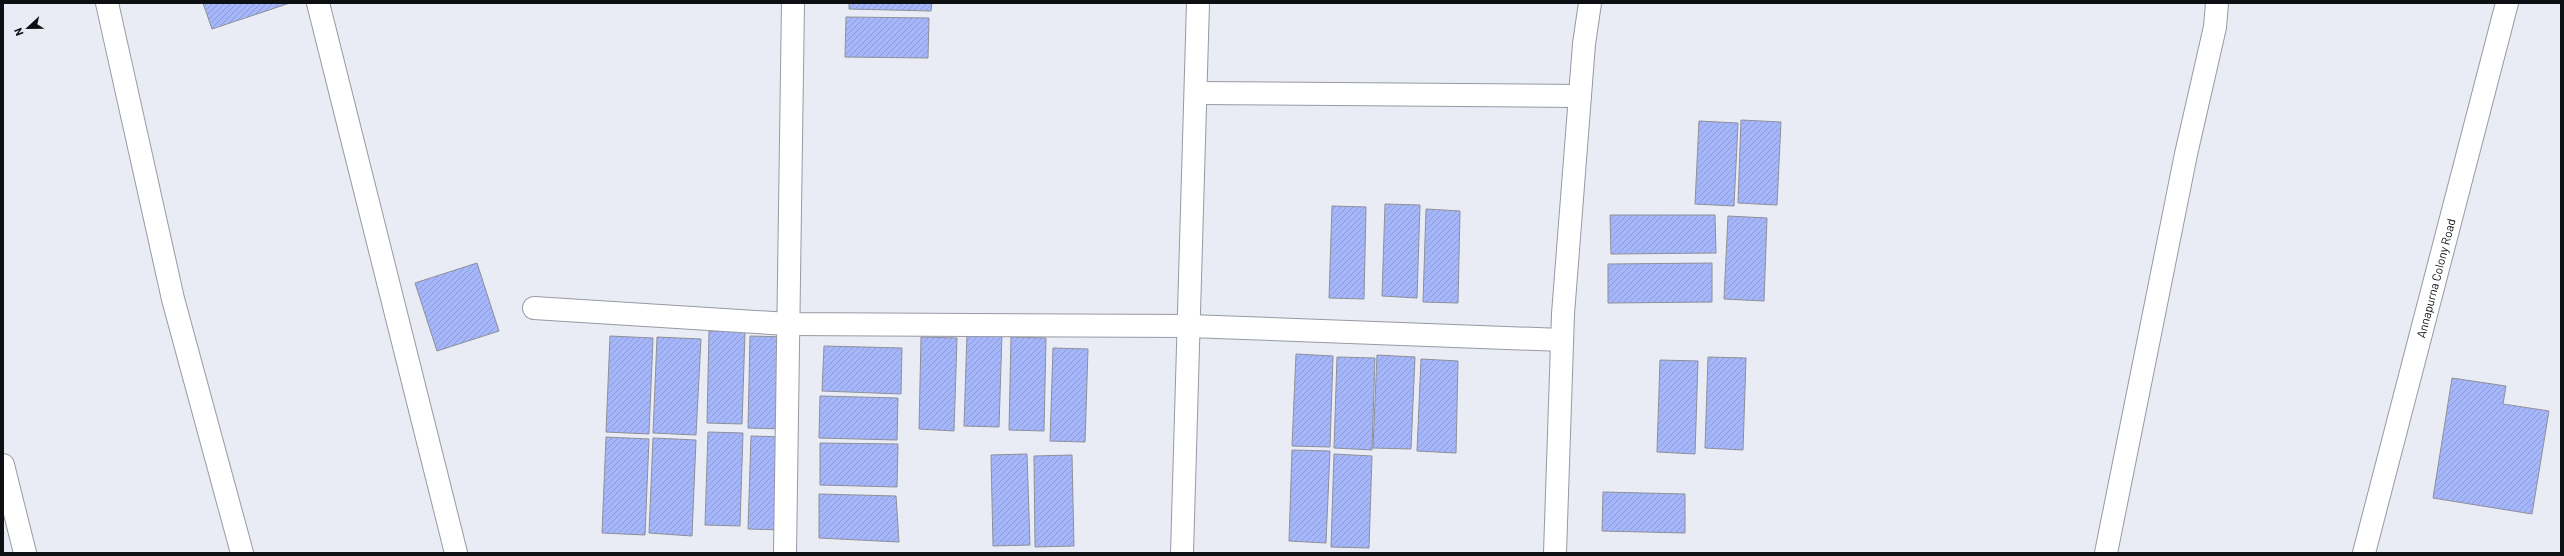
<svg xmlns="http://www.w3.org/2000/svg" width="2564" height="556" font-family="Barlow,sans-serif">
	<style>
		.building { fill: url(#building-hatch); stroke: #8e9099 }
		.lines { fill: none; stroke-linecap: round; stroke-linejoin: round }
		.minor-casing { stroke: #979aa3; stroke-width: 24 }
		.minor { stroke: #fff; stroke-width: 22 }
		.labels { text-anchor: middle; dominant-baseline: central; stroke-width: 3; stroke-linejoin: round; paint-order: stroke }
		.street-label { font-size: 12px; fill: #0e0f12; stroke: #e9ebf5 }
	</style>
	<defs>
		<pattern id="building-hatch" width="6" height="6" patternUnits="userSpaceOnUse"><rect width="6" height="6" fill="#a5b6fa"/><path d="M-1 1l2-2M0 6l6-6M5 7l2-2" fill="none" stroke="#8d9bd5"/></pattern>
	</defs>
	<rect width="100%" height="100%" fill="#e9ebf5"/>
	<path class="building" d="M203 3H290L212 29Z
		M849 3H932L931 11 849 9Z
		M846 17 929 18 928 58 845 57Z
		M1741 120 1781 122 1777 205 1738 203Z
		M1699 121 1738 123 1734 206 1695 204Z
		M1385 204 1420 205 1417 298 1382 296Z
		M1332 206 1366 207 1364 299 1329 298Z
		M1426 209 1460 211 1458 303 1423 302Z
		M1610 215H1715L1716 253 1611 254Z
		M1728 216 1767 218 1764 301 1724 299Z
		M477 263 499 331 437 351 415 283Z
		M1712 263V302L1608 303V264Z
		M709 331 745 332 742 424 707 423Z
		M967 333 1002 334 999 427 964 426Z
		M610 336 653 338 649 434 606 432Z
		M750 336 786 337 782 429 748 428Z
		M657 337 701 339 696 435 653 433Z
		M921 337 957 338 954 431 919 429Z
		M1011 337 1046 338 1044 431 1009 430Z
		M824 346 902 348 901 394 822 391Z
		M1053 348 1088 349 1085 442 1050 441Z
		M1296 354 1333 356 1330 447 1292 446Z
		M1377 355 1415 357 1411 449 1373 448Z
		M1337 357 1375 358 1372 450 1334 448Z
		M1708 357 1746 358 1743 450 1705 448Z
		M1421 359 1458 361 1456 453 1417 451Z
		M1660 360 1698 361 1695 454 1657 452Z
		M2452 378 2506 386 2503 404 2549 411 2532 514 2433 498Z
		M820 396 898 398 897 440 819 438Z
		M708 432 743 433 740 526 705 525Z
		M751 436 786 437 783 530 748 529Z
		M606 437 649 439 645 535 602 533Z
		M653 438 696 440 692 536 649 533Z
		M820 443 898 444 897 487 820 485Z
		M1292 450 1330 451 1326 543 1289 541Z
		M1027 454 1030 545 993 546 991 455Z
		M1334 454 1372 456 1369 548 1331 547Z
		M1072 455 1074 546 1035 547 1034 456Z
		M1603 492 1685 494V533L1602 531Z
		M819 494 896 496 899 542 819 538Z"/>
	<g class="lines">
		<defs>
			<g id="minor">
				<path d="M107 3 173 299 242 553"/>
				<path d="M318 3 456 553"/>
				<path d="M1197 93 1580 96"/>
				<path d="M534 308 788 324 1189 326 1562 340"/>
				<path d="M3 465 25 553"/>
				<path d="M785 553 793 3"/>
				<path d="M1182 553 1198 3"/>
				<path d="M1555 553 1563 314 1584 44 1590 3"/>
				<path d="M2106 553 2186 154 2215 27 2217 3"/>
				<path id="s1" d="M2364 553 2507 3"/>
			</g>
		</defs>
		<use href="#minor" class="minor-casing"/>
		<use href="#minor" class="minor"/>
	</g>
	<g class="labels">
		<g class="street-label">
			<text stroke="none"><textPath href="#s1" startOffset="284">Annapurna Colony Road</textPath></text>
		</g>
	</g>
	<rect width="2564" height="556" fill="none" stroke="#0e0f12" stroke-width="8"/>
	<g transform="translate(28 28) rotate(248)" stroke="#e9ebf5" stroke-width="3" paint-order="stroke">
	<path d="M0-3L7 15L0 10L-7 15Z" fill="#0e0f12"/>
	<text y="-6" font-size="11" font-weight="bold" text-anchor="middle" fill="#0e0f12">N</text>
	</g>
</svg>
